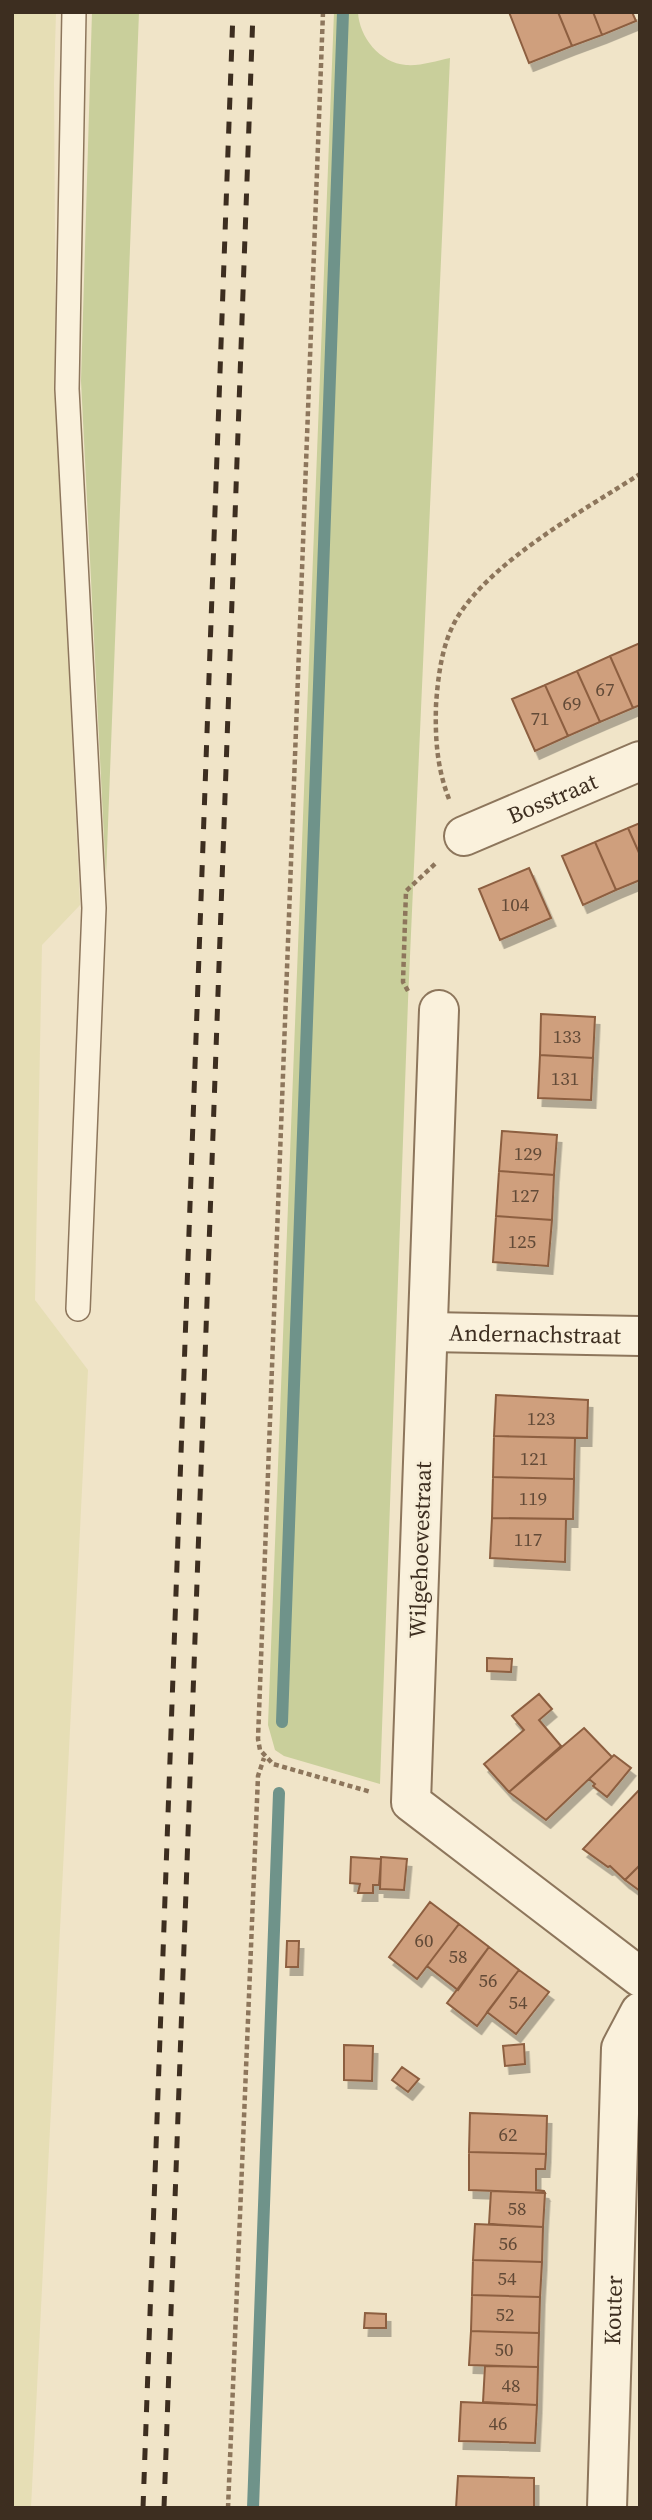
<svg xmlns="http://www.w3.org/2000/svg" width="652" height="2520" font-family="'Source Serif 4',serif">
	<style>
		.farmland { fill: #e6deb5 }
		.green { fill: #c9cf9b }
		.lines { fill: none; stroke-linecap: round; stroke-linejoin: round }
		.stream { stroke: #6f938a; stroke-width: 12 }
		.building { fill: #cf9f7d; stroke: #8d5f41; stroke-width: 2; filter: url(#shadow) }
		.lane-casing { stroke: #8d765c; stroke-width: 26 }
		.street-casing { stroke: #8d765c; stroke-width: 42 }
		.path { stroke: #8d765c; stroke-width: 4.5; stroke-dasharray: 5 3.5; stroke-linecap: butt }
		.lane { stroke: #faf1dc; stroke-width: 23 }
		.street { stroke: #faf1dc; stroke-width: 38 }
		.rail { stroke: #3d2e20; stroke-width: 5; stroke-dasharray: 12 12; stroke-linecap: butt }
		.labels { text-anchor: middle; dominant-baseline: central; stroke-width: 5; stroke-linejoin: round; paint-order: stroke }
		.number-label { font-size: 19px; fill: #624a37 }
		.street-label { font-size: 23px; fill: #3d2e20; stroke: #f7eed8 }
	</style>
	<defs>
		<filter id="shadow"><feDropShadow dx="4.5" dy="8" stdDeviation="0" flood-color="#0004"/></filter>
	</defs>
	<rect width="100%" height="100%" fill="#f0e4c8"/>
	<path class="farmland" d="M12 12H56L54 83 56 399 80 905 42 945 35 1300 88 1370 31 2508H12Z"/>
	<path class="green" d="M92 12H139L106 877 81 381Z
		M334 12H358C359 37 380 63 406 65 421 66 436 61 450 58L408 1001 380 1784 284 1756 275 1750 268 1725Z"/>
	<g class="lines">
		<path class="stream" d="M282 1722 343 12
			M253 2508 279 1793"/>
	</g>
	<path class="building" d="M509 12H558L572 46 529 63Z
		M558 12H593L602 35 572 46Z
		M593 12H632L636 21 602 35Z
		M640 643V705L633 708 610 656Z
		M610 656 633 708 600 722 577 671Z
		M577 671 600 722 568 736 545 685Z
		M545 685 568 736 535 751 512 699Z
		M640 823V855L628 828Z
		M628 828 640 855V880L616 890 595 842Z
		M595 842 616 890 583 905 562 856Z
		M529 868 551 918 500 940 479 889Z
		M541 1014 595 1017 593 1058 540 1055Z
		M540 1055 593 1058 591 1100 538 1098Z
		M502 1131 557 1135 554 1175 499 1171Z
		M499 1171 554 1175 552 1220 496 1216Z
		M496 1216 552 1220 548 1266 493 1262Z
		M496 1395 588 1400 587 1438 494 1436Z
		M494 1436 575 1438 574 1479 493 1477Z
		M493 1477 574 1479 573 1519 492 1518Z
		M492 1518 566 1519 565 1562 490 1558Z
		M487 1658 512 1659 511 1672 487 1671Z
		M539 1694 552 1709 539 1720 561 1746 509 1792 484 1764 524 1730 512 1716Z
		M584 1728 612 1757 546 1820 509 1792Z
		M614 1755 631 1768 607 1797 593 1786 595 1784 589 1779Z
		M640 1789V1865L625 1880 610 1866 608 1867 583 1849Z
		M351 1857 381 1859 379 1885H373V1893H358L360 1884 350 1883Z
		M381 1857 407 1859 404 1890 380 1889Z
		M640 1865V1891L625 1880Z
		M430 1902 459 1924 417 1979 389 1957Z
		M459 1924 489 1947 458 1990 427 1966Z
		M287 1941H299L298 1967H286Z
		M489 1947 519 1970 477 2026 447 2003Z
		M519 1970 549 1992 516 2034 487 2012Z
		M524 2044 525 2064 505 2066 503 2046Z
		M344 2045 373 2046 372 2081 344 2080Z
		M402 2067 419 2079 408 2092 392 2080Z
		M470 2113 547 2116 546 2154 469 2152Z
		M469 2152 546 2154 545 2169H536V2190L544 2191 545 2193 469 2190Z
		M491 2191 545 2193 543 2227 489 2224Z
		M475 2224 543 2227 542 2262 473 2260Z
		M473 2260 542 2262 540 2297 472 2295Z
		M472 2295 540 2297 539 2333 471 2331Z
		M365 2313 386 2314V2328H364Z
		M471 2331 539 2333 538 2367 469 2365Z
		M485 2366 538 2367 537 2405 483 2402Z
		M461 2402 537 2405 535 2443 459 2441Z
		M458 2476 534 2478V2508H456Z"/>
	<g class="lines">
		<defs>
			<path id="lane" d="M74 12 67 389 94 908 78 1309"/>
			<g id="street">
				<path id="s1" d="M464 836 640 761"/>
				<path d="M439 1010 411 1802 640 1977"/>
				<path id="s2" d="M428 1332 640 1336"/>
				<path id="s3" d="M607 2508 621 2048 640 2012"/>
			</g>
		</defs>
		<use href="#lane" class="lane-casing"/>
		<use href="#street" class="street-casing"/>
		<path class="path" d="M323 12 258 1739 260 1750 273 1764 371 1792
			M449 799C437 768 435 739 436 705 438 676 442 643 457 618 492 560 583 511 640 474
			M408 991 403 982 406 891 436 863
			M228 2508 258 1776 264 1758"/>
		<use href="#lane" class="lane"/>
		<use href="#street" class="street"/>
		<path class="rail" d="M143 2508 233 12
			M164 2508 253 12"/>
	</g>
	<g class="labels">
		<g class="number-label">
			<text x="605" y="689">67</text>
			<text x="572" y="703">69</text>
			<text x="540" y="718">71</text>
			<text x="515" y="904">104</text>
			<text x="567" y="1036">133</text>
			<text x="565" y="1078">131</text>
			<text x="528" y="1153">129</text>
			<text x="525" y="1195">127</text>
			<text x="522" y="1241">125</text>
			<text x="541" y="1418">123</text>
			<text x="534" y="1458">121</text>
			<text x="533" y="1498">119</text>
			<text x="528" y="1539">117</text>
			<text x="424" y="1940">60</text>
			<text x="458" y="1956">58</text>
			<text x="488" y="1980">56</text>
			<text x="518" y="2002">54</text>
			<text x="508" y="2134">62</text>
			<text x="517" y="2208">58</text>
			<text x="508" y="2243">56</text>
			<text x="507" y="2278">54</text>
			<text x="505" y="2314">52</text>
			<text x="504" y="2349">50</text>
			<text x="511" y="2385">48</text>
			<text x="498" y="2423">46</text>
		</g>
		<g class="street-label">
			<text stroke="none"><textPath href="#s1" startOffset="96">Bosstraat</textPath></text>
			<text stroke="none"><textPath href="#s2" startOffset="107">Andernachstraat</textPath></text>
			<text transform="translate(420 1550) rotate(-88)">Wilgehoevestraat</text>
			<text stroke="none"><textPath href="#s3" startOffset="198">Kouter</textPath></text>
		</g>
	</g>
	<rect width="652" height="2520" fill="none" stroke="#3d2e20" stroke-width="28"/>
</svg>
